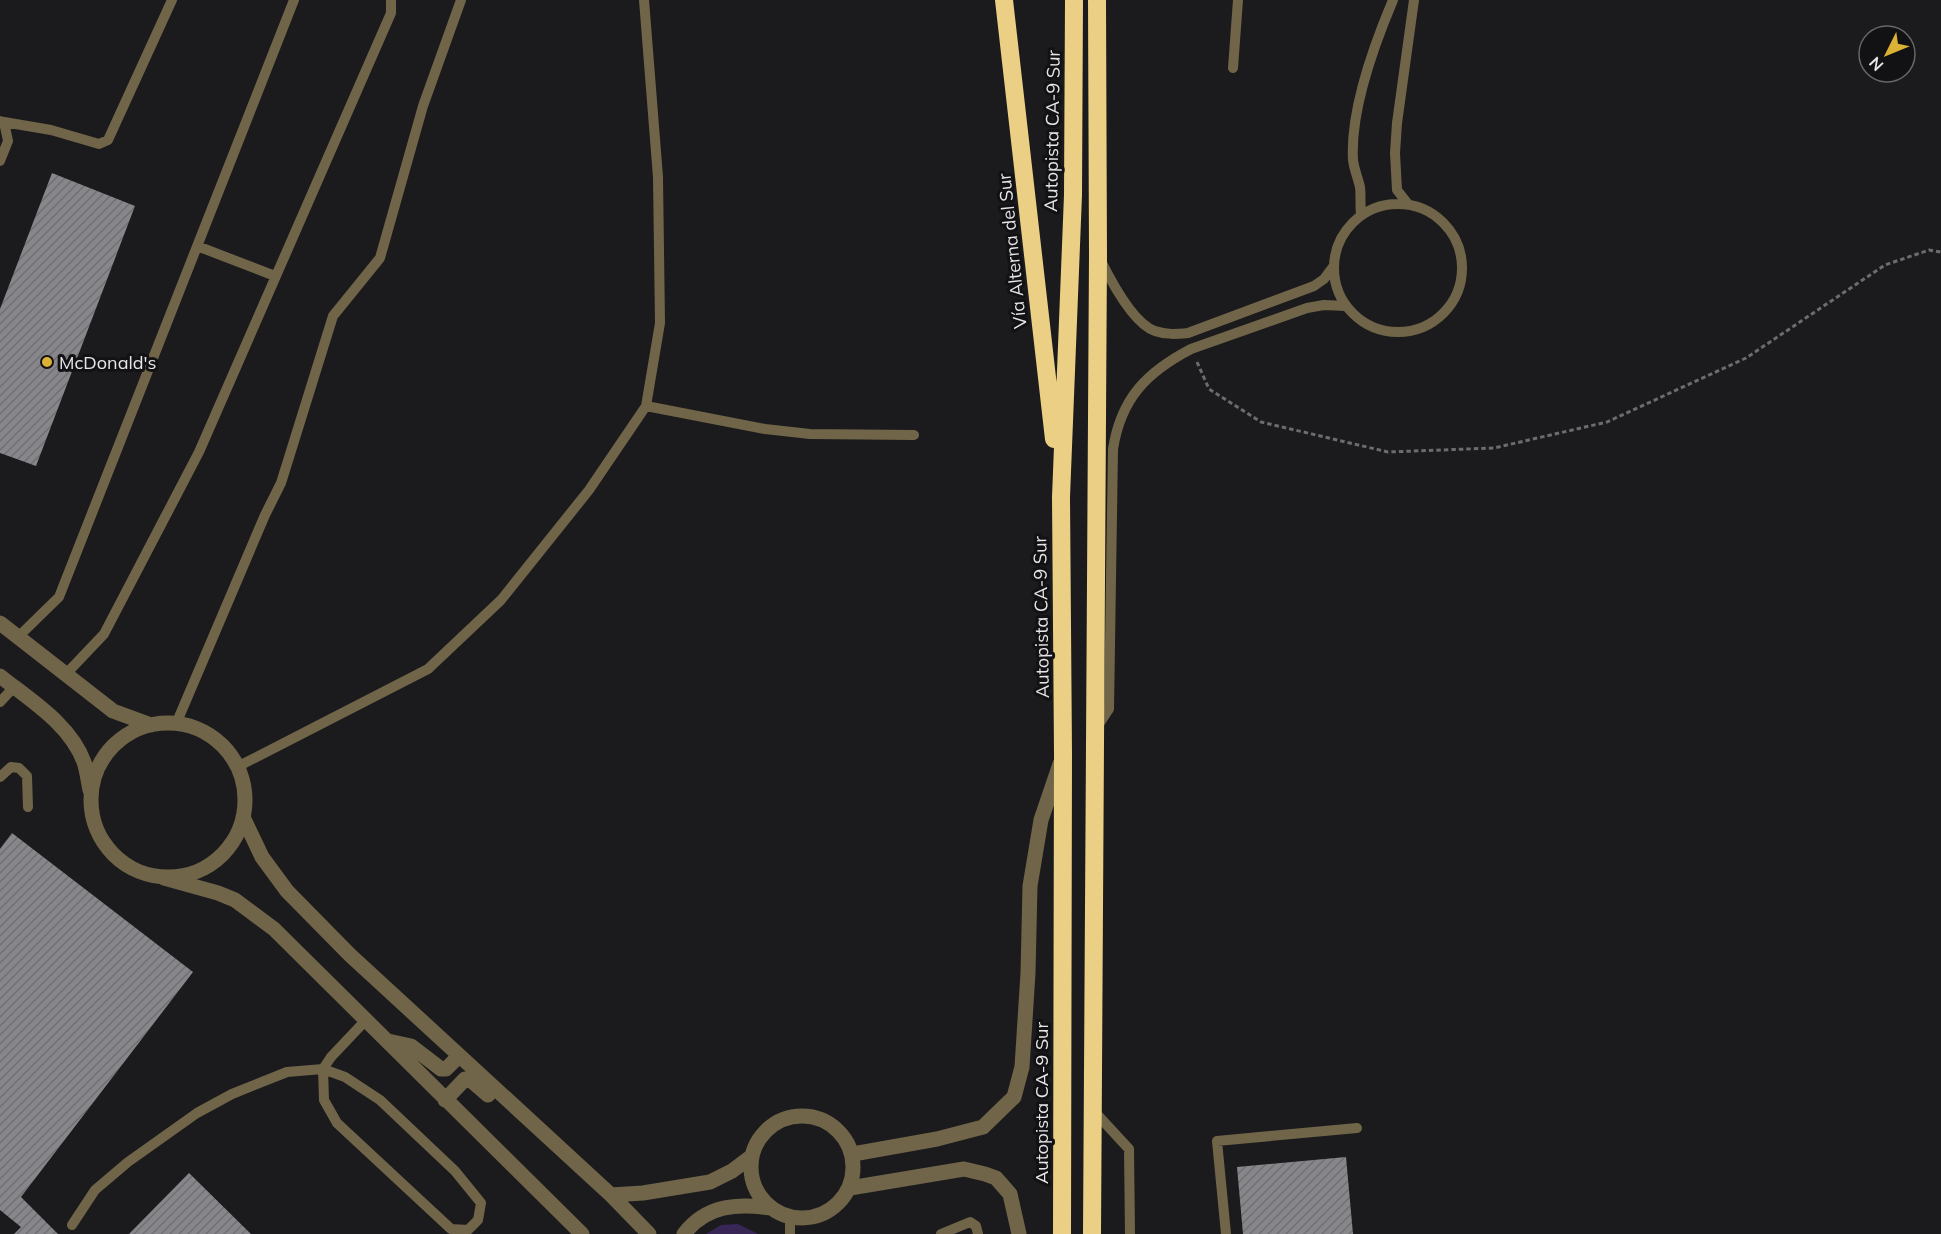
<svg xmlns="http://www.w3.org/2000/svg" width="1941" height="1234" font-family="Mulish,sans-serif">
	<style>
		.park { fill: url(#park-tufts) }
		.building { fill: url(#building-hatch) }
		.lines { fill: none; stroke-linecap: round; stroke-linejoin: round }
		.path { stroke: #6c6b6e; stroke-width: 3; stroke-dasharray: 4.5 3; stroke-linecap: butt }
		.lane { stroke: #706548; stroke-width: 10 }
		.street { stroke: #706548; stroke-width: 15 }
		.highway { stroke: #eacf84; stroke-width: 18 }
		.poi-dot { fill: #dbb233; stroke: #121114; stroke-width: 2 }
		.labels { text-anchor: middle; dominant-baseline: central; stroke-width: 6; stroke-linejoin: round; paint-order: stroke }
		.street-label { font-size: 18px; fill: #e6e6e8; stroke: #121114 }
		.poi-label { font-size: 18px; fill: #e6e6e8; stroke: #121114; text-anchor: start }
	</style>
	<defs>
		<pattern id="park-tufts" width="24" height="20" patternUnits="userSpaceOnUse" patternTransform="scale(1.5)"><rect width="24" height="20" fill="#382657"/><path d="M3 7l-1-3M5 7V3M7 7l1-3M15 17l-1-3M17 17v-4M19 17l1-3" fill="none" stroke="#55466f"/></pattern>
		<pattern id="building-hatch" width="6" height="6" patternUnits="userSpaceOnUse" patternTransform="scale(1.5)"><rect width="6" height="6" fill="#87868a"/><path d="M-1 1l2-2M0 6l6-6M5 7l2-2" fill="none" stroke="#706f72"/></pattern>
	</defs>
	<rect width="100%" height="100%" fill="#1b1a1d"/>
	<path class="park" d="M738 1224 758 1234H706L721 1225Z"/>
	<path class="building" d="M52 173 135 206 36 466 0 453V309Z
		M12 833 193 972 21 1197 58 1234H14L21 1227 0 1210V849Z
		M1346 1157 1353 1234H1243L1237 1167Z
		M189 1173 251 1234H129Z"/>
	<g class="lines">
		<path class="path" d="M1197 362 1209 389 1261 422 1388 452 1494 448 1607 422 1746 358 1885 265 1929 250 1941 252"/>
		<path class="lane" d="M1233 68 1238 0
			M0 121 4 122 8 141 0 161
			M4 122 51 130 99 144 108 140 172 0
			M1334 268a64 64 0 1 1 128 0a64 64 0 1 1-128 0Z
			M1408 204 1397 190 1395 153 1397 123 1414 0
			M1361 214C1360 205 1361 196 1360 187 1358 178 1354 169 1353 160 1350 110 1374 45 1393 0
			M197 246 275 276
			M1101 261C1111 281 1134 324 1155 331 1166 335 1177 334 1188 333L1314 286 1324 279 1333 267
			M646 406 765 429 810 434 914 435
			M18 637 59 597 294 0
			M66 674 104 634 199 452 391 13V0
			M0 702 14 687
			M176 724 265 515 281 483 333 316 380 258 423 106 461 0
			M1097 727 1109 709 1113 449C1121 398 1147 372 1191 349L1307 308 1324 305 1346 306
			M237 767 428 669 501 600 589 490 646 406 660 323 658 177 644 0
			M0 777 11 767 19 768 27 776 28 807
			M1093 1110 1129 1149 1130 1234
			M72 1225 95 1190 128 1162 197 1113 232 1094 287 1072 323 1069 324 1100 337 1123 451 1229 468 1230 478 1220 481 1203 455 1171 380 1100 345 1077 323 1069 331 1057 366 1020
			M790 1234V1217
			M941 1234 970 1222 976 1226 978 1234
			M1226 1234 1217 1141 1357 1128"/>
		<path class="street" d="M0 623 113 711 151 725
			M0 676C30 700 70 724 84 762 87 771 88 781 90 790
			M91 800a77 77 0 1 1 154 0a77 77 0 1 1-154 0Z
			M243 817 262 857 287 891 350 955 611 1195 649 1234
			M164 878 218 893 235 900 274 929 582 1234
			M388 1041 411 1046 441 1069H446L459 1056
			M445 1100 465 1079 473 1082 488 1095
			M751 1167a51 51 0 1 1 102 0a51 51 0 1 1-102 0Z
			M853 1154 937 1139 983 1127 1014 1097 1022 1067 1028 973 1030 886 1041 820 1060 764
			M850 1188 964 1169 985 1174 996 1178 1010 1194 1019 1234
			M611 1195 643 1193 710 1182 732 1171 752 1156
			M684 1234C706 1205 737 1203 771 1208"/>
		<path class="highway" d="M1004 0 1054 439
			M1062 1234 1063 753 1061 497 1073 195 1074 0
			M1092 1234 1098 255 1097 0"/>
	</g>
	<circle class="poi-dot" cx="47" cy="362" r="6"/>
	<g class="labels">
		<g class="street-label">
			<text transform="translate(1052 131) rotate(-89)">Autopista CA-9 Sur</text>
			<text transform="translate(1012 251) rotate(-96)">Vía Alterna del Sur</text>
			<text transform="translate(1041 617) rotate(-91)">Autopista CA-9 Sur</text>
			<text transform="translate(1041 1103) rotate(-90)">Autopista CA-9 Sur</text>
		</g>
		<g class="poi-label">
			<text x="59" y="362">McDonald's</text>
		</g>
	</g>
	<g transform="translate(1887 54) rotate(227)"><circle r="28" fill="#121114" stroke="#676669" stroke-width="1.5"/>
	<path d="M0-4.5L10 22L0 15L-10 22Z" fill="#dbb233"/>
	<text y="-9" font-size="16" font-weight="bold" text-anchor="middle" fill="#e6e6e8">N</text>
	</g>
</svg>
